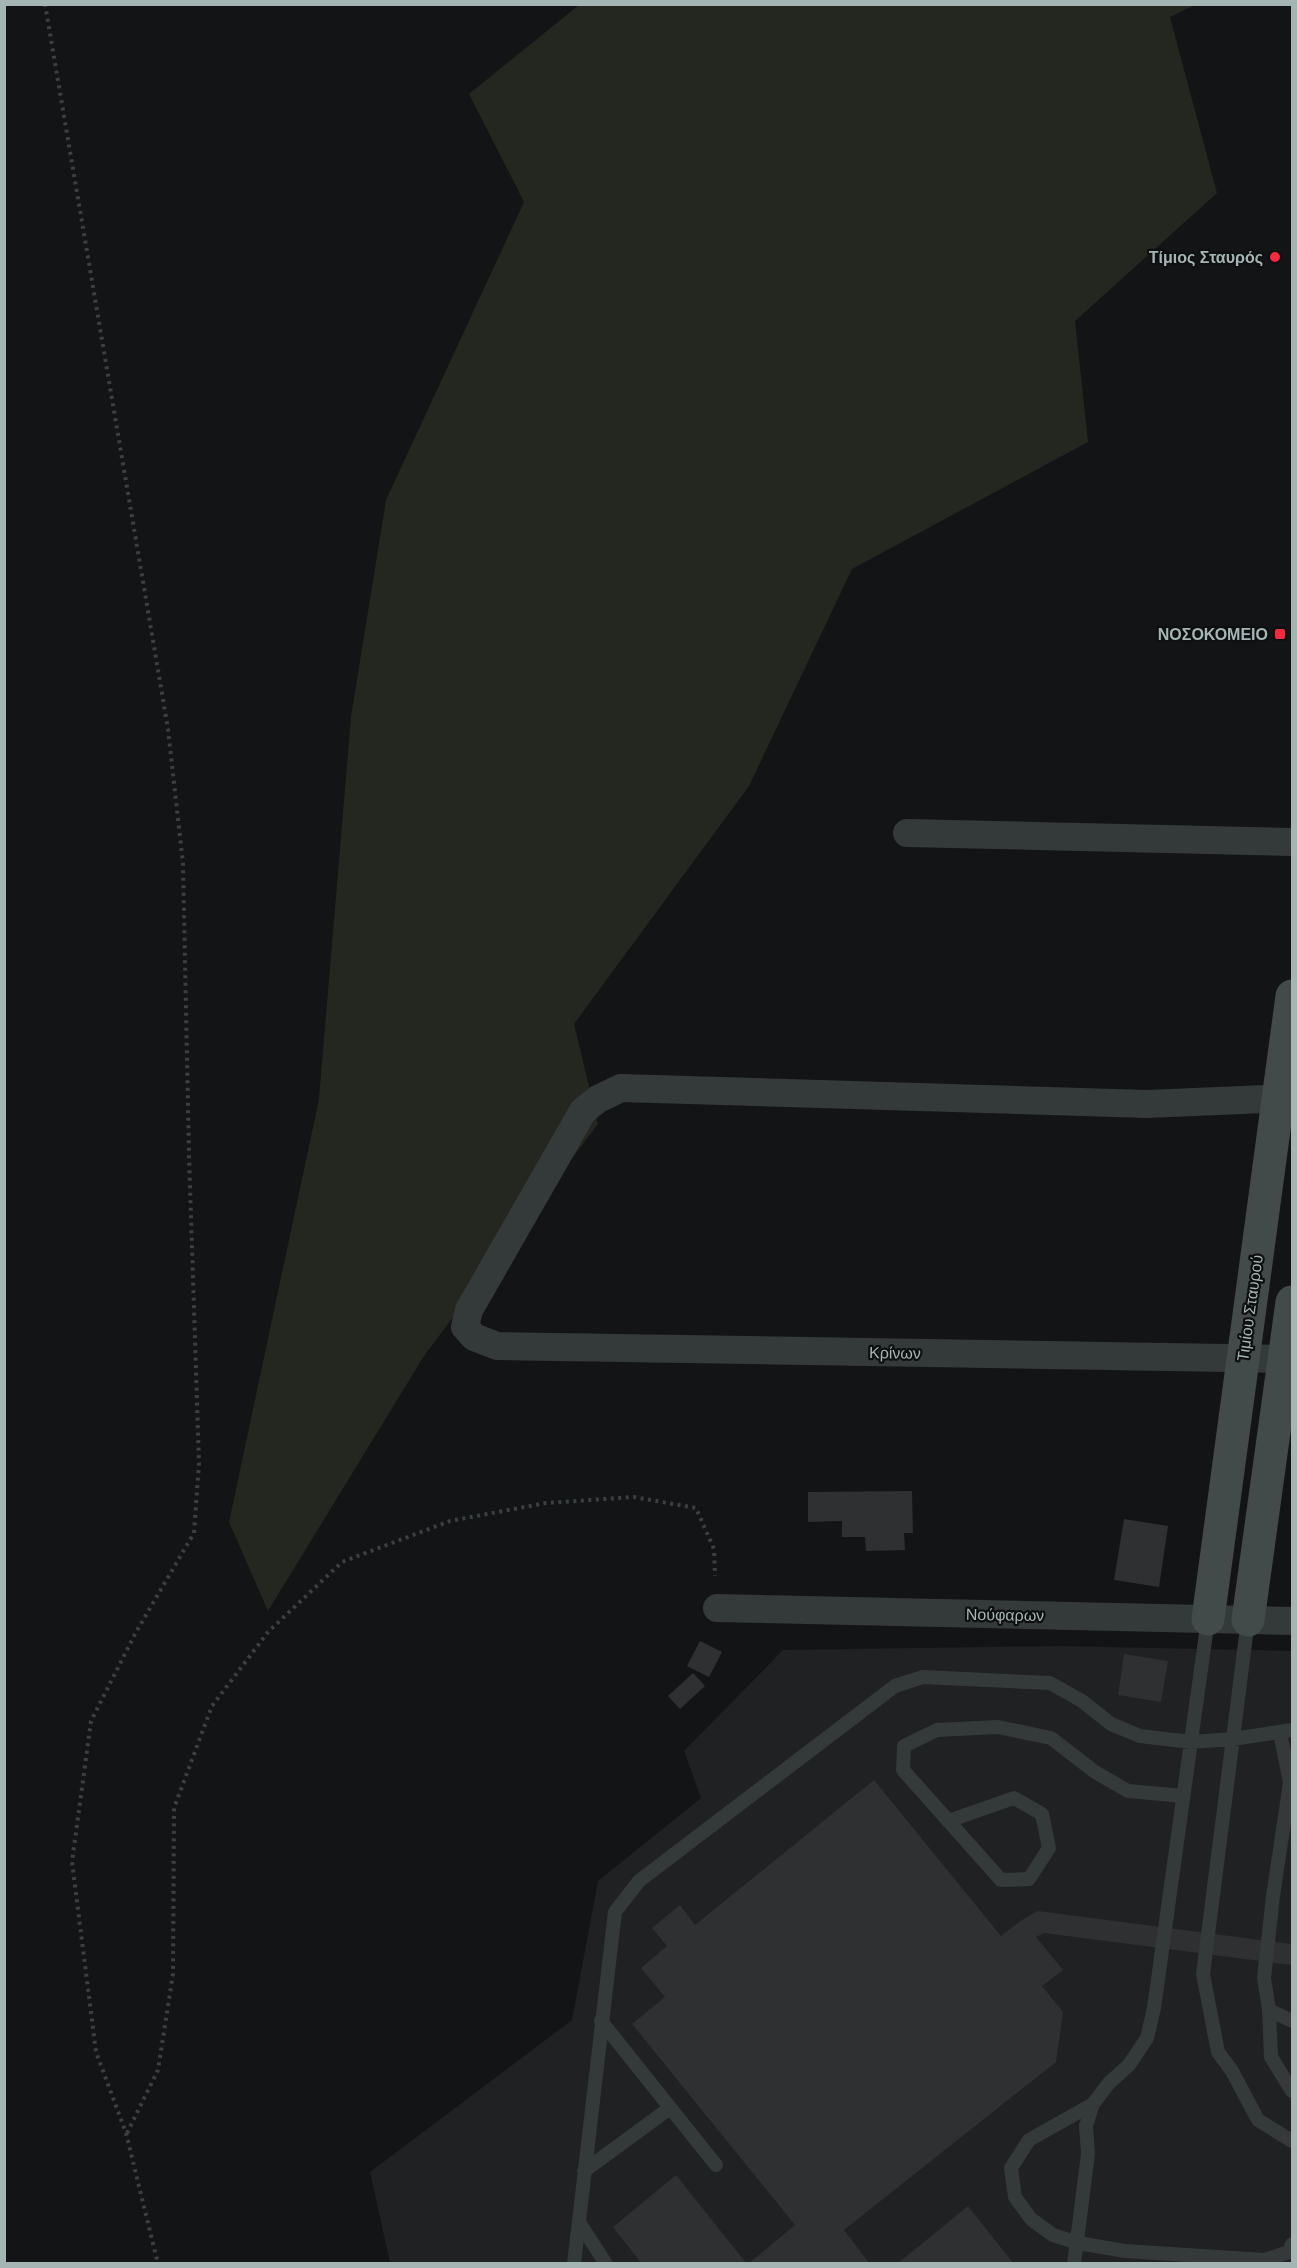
<svg xmlns="http://www.w3.org/2000/svg" width="1297" height="2268" font-family="Arial,sans-serif">
	<style>
		.built { fill: #1f2122 }
		.green { fill: #24271f }
		.building { fill: #2e3031 }
		.lines { fill: none; stroke-linecap: round; stroke-linejoin: round }
		.path { stroke: #3a4140; stroke-width: 4; stroke-dasharray: 3 4.5; stroke-linecap: butt }
		.lane { stroke: #34393a; stroke-width: 14 }
		.street { stroke: #34393a; stroke-width: 28 }
		.secondary { stroke: #424a4a; stroke-width: 33 }
		.poi-dot { fill: #f52a3e; stroke: #0e0f10; stroke-width: 2 }
		.labels { text-anchor: middle; dominant-baseline: central; stroke-width: 4.5; stroke-linejoin: round; paint-order: stroke }
		.poi-label { font-size: 16px; font-weight: bold; fill: #a4b5b4; stroke: #0e0f10; text-anchor: end }
		.street-label { font-size: 16px; fill: #a4b5b4; stroke: #0e0f10 }
	</style>
	<rect width="100%" height="100%" fill="#131415"/>
	<path class="built" d="M1060 1646 1292 1651V2263H390L370 2172 572 2020 598 1881 701 1798 684 1751 783 1650Z"/>
	<path class="green" d="M579 5H1195L1170 17 1217 193 1075 321 1088 442 852 569 749 786 574 1024 598 1124 424 1356 268 1611 229 1522 319 1099 351 717 386 500 524 202 469 94Z"/>
	<path class="building" d="M912 1491 913 1533H904L905 1550 866 1551 865 1537H842V1521L808 1522V1492Z
		M1124 1519 1168 1526 1159 1587 1114 1580Z
		M700 1641 722 1652 709 1677 687 1666Z
		M1124 1654 1168 1661 1161 1702 1118 1695Z
		M693 1673 705 1686 680 1709 668 1696Z
		M874 1780 1001 1936 1022 1920 1038 1911 1292 1944V1965L1044 1933 1036 1937 1063 1970 1042 1986 1063 2012 1056 2062 844 2230 870 2264H748L795 2225 632 2024 665 1997 641 1968 667 1946 652 1928 680 1905 695 1925Z
		M676 2175 747 2264H642L613 2227Z
		M968 2206 1014 2264H897Z"/>
	<g class="lines">
		<path class="path" d="M45 4 168 729 183 864 189 1155 199 1463 194 1533 136 1632 91 1721 72 1862 96 2052 126 2133 158 2264
			M127 2133 158 2070 173 1974 174 1808 212 1706 268 1632 342 1562 450 1521 546 1503 634 1497 696 1508 714 1549 715 1576"/>
		<path class="lane" d="M1248 1620 1203 1974 1218 2052 1232 2071 1258 2120 1292 2141
			M1280 1732 1290 1783 1273 1896 1264 1978 1269 2010 1271 2057 1292 2091
			M948 1821 1014 1798 1042 1814 1049 1848 1029 1879 1001 1880 903 1770 904 1746 937 1730 998 1727 1051 1738 1095 1772 1128 1791 1183 1796
			M1269 2010 1292 2021
			M601 2021 716 2165
			M1093 2104 1029 2140 1011 2168 1015 2197 1031 2219 1053 2235 1078 2243 1125 2251 1265 2260 1289 2252 1292 2244
			M584 2171 670 2108
			M579 2222 606 2264
			M574 2264 615 1912 639 1881 895 1686 923 1677 1050 1683 1082 1701 1111 1724 1140 1736 1191 1742 1233 1739 1292 1730
			M1074 2264 1088 2154 1086 2126 1093 2104 1109 2083 1129 2065 1147 2038 1154 2008 1208 1619"/>
		<path class="street" d="M907 833 1292 842
			M1292 1098 1147 1104 621 1088 598 1099 583 1111 469 1310 465 1327 474 1337 497 1346 1292 1359
			M717 1608 1292 1621"/>
		<path class="secondary" d="M1208 1619 1292 996
			M1248 1620 1292 1302"/>
	</g>
	<g class="poi-dot">
		<circle cx="1275" cy="257" r="6"/>
		<rect x="1274" y="628" width="12" height="12" rx="3"/>
	</g>
	<g class="labels">
		<g class="poi-label">
			<text x="1263" y="257">Τίμιος Σταυρός</text>
			<text x="1268" y="634">ΝΟΣΟΚΟΜΕΙΟ</text>
		</g>
		<g class="street-label">
			<text transform="translate(1250 1308) rotate(-82)">Τιμίου Σταυρού</text>
			<text transform="translate(895 1353) rotate(1)">Κρίνων</text>
			<text transform="translate(1005 1615) rotate(1)">Νούφαρων</text>
		</g>
	</g>
	<rect width="1297" height="2268" fill="none" stroke="#a4b5b4" stroke-width="12"/>
</svg>
